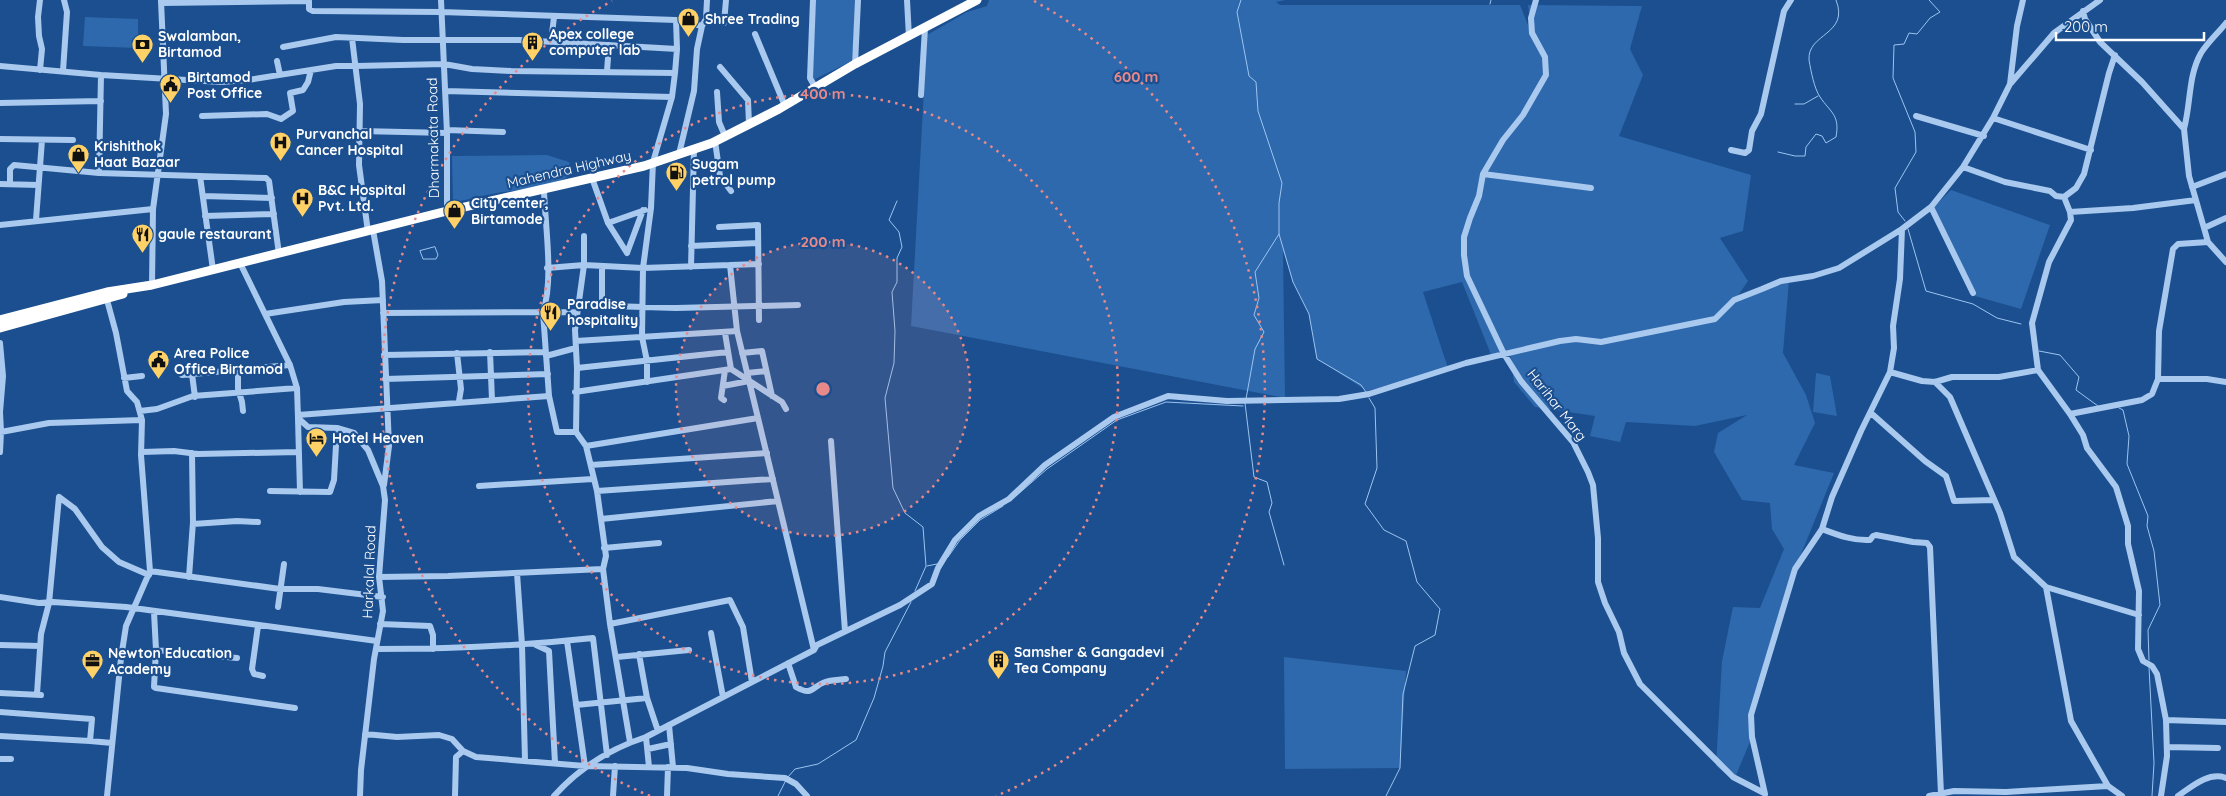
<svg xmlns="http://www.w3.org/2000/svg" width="2226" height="796" font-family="Quicksand,sans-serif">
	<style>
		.green { fill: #2e69ad }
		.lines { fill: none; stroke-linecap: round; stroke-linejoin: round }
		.stream { stroke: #9cc4f0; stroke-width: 1 }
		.minor { stroke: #a9c9ee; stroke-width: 6 }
		.highway { stroke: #fff; stroke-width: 9 }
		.ring { fill: none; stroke: #e88989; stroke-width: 2.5; stroke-dasharray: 2.5 5 }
		.labels { text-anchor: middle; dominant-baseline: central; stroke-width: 4.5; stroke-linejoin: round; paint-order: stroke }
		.poi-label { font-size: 14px; font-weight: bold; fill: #fff; stroke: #1b4f8f; text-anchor: start }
		.street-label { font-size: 14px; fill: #fff; stroke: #1b4f8f }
		.centre { fill: #e88989; stroke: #1b4f8f; stroke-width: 2.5 }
		.ring-label { font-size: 15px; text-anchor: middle; font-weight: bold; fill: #e88989; stroke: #1b4f8f; stroke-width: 4.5; stroke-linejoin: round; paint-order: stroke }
	</style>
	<rect width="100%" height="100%" fill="#1b4f8f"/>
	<path class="green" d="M815 0H856L852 61 811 81Z
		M989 0H1286L1276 2 1280 5H1520L1532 35 1528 5 1642 6 1630 49 1643 75 1619 136 1751 175 1743 231 1720 238 1748 281 1735 300 1789 280 1783 353 1806 395 1815 423 1794 465 1834 473 1795 569 1751 715 1752 737 1734 780 1716 766 1722 661 1733 607 1760 608 1784 549 1772 529 1770 503 1742 500 1714 452 1718 433 1747 415 1695 426 1626 422 1620 442 1590 436 1595 416 1535 407 1514 382 1510 354 1492 357 1462 282 1423 292 1448 368 1367 391 1317 359 1309 314 1293 282 1283 251 1285 398 911 326 927 35 967 12 987 6Z
		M85 17 138 19V48L83 46Z
		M547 155 569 162 573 173C554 188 526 189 503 192 486 194 469 200 453 202L452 156Z
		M1951 190 2050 225 2021 309 1975 296 1933 208Z
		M1816 373 1830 376 1837 416 1813 412Z
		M1284 657 1406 671 1400 768 1285 769Z"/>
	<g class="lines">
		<path class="stream" d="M1241 0 1237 12 1249 76 1256 82 1258 111 1282 183 1279 203V234L1255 272 1259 298 1254 315 1264 332 1255 349 1246 399
			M1490 4 1491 0
			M1795 104H1804L1818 96
			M1778 152 1795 156H1805L1806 147 1816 134 1822 136 1826 143 1836 137C1840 115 1831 113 1820 97 1814 88 1811 71 1809 60 1807 33 1850 35 1836 0
			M897 201 889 220 899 232 902 247 897 258V282L892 292 895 331 894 363 885 398 893 488 905 513 923 527 926 566 915 591
			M1905 221 1898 212 1895 188 1916 152 1915 132 1893 78 1894 45 1904 44 1909 33 1917 34 1930 18 1940 12 1929 0
			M1908 229 1926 291 1973 304 1997 318 2021 324
			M1279 234 1293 282 1309 314 1317 359 1361 385 1366 392
			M435 247 438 255 436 259H423L420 251Z
			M2039 351 2060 355 2079 377 2076 390 2098 406
			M1369 398 1375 408 1377 468 1365 504 1384 530 1406 541 1417 582 1440 609 1435 635 1415 646 1403 694 1400 768 1386 796
			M1245 403 1254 477 1267 482 1272 503 1269 512 1284 565
			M2119 408 2123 410 2129 436 2127 464 2148 516 2147 526 2154 551 2160 605 2148 630 2149 660
			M1016 496 1047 469 1117 420 1166 402 1243 406
			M948 557 960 540 980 520 1003 506
			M927 566 937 564
			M2149 667 2154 763 2152 796
			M788 777 795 769 818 764 856 740 874 698 883 666 885 652 911 602
			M778 796 786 780"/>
		<path class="minor" d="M441 0 447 133V211
			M813 0 810 78 815 87
			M907 0 909 37
			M1536 0 1531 18 1532 33 1545 57 1546 75 1523 115 1503 140 1483 174 1479 196 1470 218 1464 237V255L1467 276 1504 354 1521 381 1573 442 1588 472 1593 485 1598 538V582L1605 603 1619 632 1624 653 1640 684 1733 777 1764 793
			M161 3 309 1V9L313 11 441 12 676 20 702 26
			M2083 11 2085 19 2100 42 2142 82 2184 129 2189 176 2204 228 2208 242 2226 262
			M706 19 724 23 726 0
			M755 34 785 106
			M352 38 360 104 359 165 368 232
			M551 42 554 17
			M283 47 336 37 403 40H519L677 49
			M277 61 280 75
			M855 64 858 0
			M0 66 101 75 221 82 248 80 336 66H356L444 64 472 69 511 71 675 73 672 97
			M720 67 748 100 749 124
			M40 70 42 49 39 36 38 17 40 0
			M63 71 67 12 64 0
			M607 71 609 45
			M675 73 677 49 676 20
			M2011 83 2054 33 2100 0
			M445 91 672 97 653 162 651 208 643 268 642 337 647 361V382
			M717 92 719 122 725 136
			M921 95 925 28
			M0 103 101 101
			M202 116 267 114 281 119 293 111 290 93 303 90 308 82 311 70
			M1916 116 1984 136
			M1993 118 2091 150
			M2184 129C2191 103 2188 76 2201 53 2208 42 2218 33 2226 23
			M447 130 503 132
			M360 131 447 133
			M0 139 73 140
			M715 141 720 176 731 191
			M1731 150 1745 153 1749 150 1752 131 1761 114 1784 11 1791 0
			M679 154 694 91 697 49 702 26 706 19 707 0
			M1963 167 2005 182 2050 191 2056 196 2064 197
			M99 173 101 75
			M1483 174 1591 188
			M200 176 213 270
			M592 178 608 223 627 253
			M0 184 38 185
			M10 184V169L14 165 99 173 266 178 269 181 279 254
			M2192 187 2226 174
			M544 190C545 225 554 280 543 312L549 396 557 432H576
			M203 196 272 198
			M1931 207 1973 293
			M2070 212 2133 208 2196 200
			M205 216 274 214
			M36 220 42 140
			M608 223 645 210
			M0 225 153 209
			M719 227 758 225 759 320
			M2204 228 2226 218
			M373 230 382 281 389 446 384 485
			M584 236V265L575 330 577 368 576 432 586 446 597 491 606 556 603 569 610 624 630 742
			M691 246 758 243
			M627 253 643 210
			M240 263 290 365 297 388 298 418 308 427 337 428 354 433 368 450 383 486 385 500 379 577 383 611 374 659 361 770 360 796
			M730 265 737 331 814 650
			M602 266V306
			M691 267 694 149
			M547 268 584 265 643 268 759 264
			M152 285 153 209 166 114 161 1
			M578 305 676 308 798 305
			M383 313 577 312
			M265 314 344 302 383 300
			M576 341 737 331
			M0 343 3 376 0 412 1 432 49 423 142 420
			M490 352 492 400
			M457 353 461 389 459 401
			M742 353 762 351 772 396
			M384 355 545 352
			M546 356 572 349
			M577 368 728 352
			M731 369 782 402 786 409
			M2038 370 2032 323 2049 262 2071 220 2070 212 2064 197 2076 188 2084 174 2109 73 2115 55
			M238 371V389L242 402 243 411
			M1890 372 1922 381 1935 382 1952 377H1999L2038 370 2070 414 2083 435 2087 448 2116 487 2128 526V544L2139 591 2138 649 2143 661 2152 666 2157 674 2166 720 2167 756 2161 796
			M747 373 766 371
			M192 374 195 397
			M182 375 290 365
			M124 378 142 376
			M385 379 548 374
			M2158 379H2207L2226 382
			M1935 382 1950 397 2000 513 2014 557 2046 587 2139 615
			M723 386 749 381
			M575 392 731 369 725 333
			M724 400 721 398 725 370
			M140 411 157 409 193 396 297 388
			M1871 413 1925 461 1946 476 1954 501 1994 500
			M2070 414 2142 400 2152 394 2158 379 2159 331 2173 249 2178 244 2208 242
			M298 415 549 396
			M298 419 300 492
			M831 441 845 631
			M586 446 758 418
			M0 452 1 432
			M142 452 174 451 198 454 298 452
			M591 465 767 453
			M479 486 593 479
			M270 491 330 492 334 480 337 428
			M597 491 773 479
			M59 497 75 509 102 547 119 562 149 575
			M601 519 778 501
			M193 524 237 521 258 522
			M1822 529C1838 535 1853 541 1870 540L1873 536 1876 535 1913 542 1927 543 1930 547 1941 794
			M604 548 659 543
			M150 571 280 589H318L383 597
			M517 573 522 645 525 760
			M189 577 193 522 192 453
			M379 577 448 576 603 569
			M2046 587 2071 721 2108 786 2122 796
			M0 597 39 603 53 602 126 607 377 641
			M278 607 284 564
			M154 612 156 650 154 687 156 688 295 708
			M380 624 430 626 433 635V649
			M610 624 730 600 743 627 752 682
			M258 626 252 669 254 674 263 676
			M711 633 723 697
			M567 641 585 766
			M0 645 40 646
			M536 645 549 651 555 763
			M376 649C448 649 520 646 593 638L607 755
			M156 650 237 658
			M639 654 647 698 658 731
			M617 657 689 650
			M788 663 796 687C813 697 812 686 825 682 831 680 839 680 846 679
			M0 693 41 695
			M37 694 41 634 49 603 59 497
			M576 705 647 698
			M0 712 92 719 90 741 112 743
			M2166 720 2226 722
			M669 725 673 767
			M365 734 397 737 439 735 452 739 463 751 476 757 585 766 687 768 728 774 785 778 796 784 807 796
			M0 736 90 741
			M646 737 649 767
			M2167 747 2218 748
			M648 749 671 744
			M0 759H11
			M1765 794 1752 737 1751 715 1795 569 1822 529 1832 497 1861 431 1890 372 1894 348 1893 326 1900 279 1902 229 1931 207 1963 167 1993 118 2010 84 2017 26 2023 0
			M107 796 121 658 126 626 150 571 141 455 142 420 137 402 127 391 116 333 107 300
			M455 796 456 757 463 751
			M554 796C580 767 609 749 646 737L814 650 817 645 900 605 932 584 938 568 955 540 979 516 1009 499 1045 465 1114 417 1168 396 1227 401 1339 399 1369 394 1466 363 1560 341 1576 339 1601 342 1715 319 1734 300 1762 289 1781 281 1813 276 1839 268 1902 229
			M613 796 615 766
			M667 796 668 767
			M1929 796 1954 791 2006 792 2108 786
			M2178 796C2191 787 2209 771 2226 778"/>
		<path class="highway" d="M0 320 107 292 152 285 447 211 644 166 712 143 779 109 855 64 977 0
			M0 328 123 294"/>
	</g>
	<circle cx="823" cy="389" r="147" fill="#e88989" fill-opacity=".12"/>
	<g class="ring">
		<circle cx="823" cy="389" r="147"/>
		<circle cx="823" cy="389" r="295"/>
		<path d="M650 796A442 442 0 0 1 612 1M1034 1A442 442 0 0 1 996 796"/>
	</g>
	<defs>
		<symbol id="shop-pin" viewBox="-11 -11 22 30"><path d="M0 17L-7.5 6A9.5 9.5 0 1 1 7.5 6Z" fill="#ffd166" stroke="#1b4f8f"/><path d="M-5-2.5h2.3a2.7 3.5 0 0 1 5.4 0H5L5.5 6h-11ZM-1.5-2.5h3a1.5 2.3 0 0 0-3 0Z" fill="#111"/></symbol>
		<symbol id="building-pin" viewBox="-11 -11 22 30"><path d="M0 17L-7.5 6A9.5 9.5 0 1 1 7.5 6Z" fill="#ffd166" stroke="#1b4f8f"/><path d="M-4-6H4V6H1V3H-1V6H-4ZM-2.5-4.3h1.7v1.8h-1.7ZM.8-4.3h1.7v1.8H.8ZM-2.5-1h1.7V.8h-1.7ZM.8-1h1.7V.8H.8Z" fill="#111"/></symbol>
		<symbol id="bank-pin" viewBox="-11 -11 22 30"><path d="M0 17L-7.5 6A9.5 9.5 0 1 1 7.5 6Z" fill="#ffd166" stroke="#1b4f8f"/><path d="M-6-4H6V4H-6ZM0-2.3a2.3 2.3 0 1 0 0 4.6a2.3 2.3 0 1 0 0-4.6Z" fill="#111"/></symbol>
		<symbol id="civic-pin" viewBox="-11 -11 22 30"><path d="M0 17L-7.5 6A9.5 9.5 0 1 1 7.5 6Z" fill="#ffd166" stroke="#1b4f8f"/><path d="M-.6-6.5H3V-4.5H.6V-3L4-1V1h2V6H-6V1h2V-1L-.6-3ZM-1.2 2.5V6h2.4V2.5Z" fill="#111"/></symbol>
		<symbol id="hospital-pin" viewBox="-11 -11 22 30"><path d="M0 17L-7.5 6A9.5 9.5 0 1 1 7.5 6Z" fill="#ffd166" stroke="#1b4f8f"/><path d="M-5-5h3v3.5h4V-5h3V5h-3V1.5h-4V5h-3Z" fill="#111"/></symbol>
		<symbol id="fuel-pin" viewBox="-11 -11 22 30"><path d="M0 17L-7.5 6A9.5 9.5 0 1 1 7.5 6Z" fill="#ffd166" stroke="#1b4f8f"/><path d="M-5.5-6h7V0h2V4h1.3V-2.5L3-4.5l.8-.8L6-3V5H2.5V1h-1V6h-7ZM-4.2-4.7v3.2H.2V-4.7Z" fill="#111"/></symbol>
		<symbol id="restaurant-pin" viewBox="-11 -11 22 30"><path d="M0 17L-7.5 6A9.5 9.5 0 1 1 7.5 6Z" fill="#ffd166" stroke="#1b4f8f"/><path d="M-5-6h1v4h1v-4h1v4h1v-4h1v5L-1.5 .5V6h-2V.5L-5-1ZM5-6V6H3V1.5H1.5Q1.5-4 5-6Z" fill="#111"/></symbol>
		<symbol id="hotel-pin" viewBox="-11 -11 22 30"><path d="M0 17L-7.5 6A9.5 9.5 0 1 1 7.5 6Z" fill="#ffd166" stroke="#1b4f8f"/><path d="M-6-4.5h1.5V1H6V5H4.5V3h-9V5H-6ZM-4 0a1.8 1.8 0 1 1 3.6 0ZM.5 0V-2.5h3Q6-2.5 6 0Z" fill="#111"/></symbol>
		<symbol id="office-pin" viewBox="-11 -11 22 30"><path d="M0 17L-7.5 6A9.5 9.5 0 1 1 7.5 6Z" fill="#ffd166" stroke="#1b4f8f"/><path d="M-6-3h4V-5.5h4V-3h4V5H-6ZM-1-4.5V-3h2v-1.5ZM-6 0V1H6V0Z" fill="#111"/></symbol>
	</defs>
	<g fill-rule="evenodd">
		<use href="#shop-pin" x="676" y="6" width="25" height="34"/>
		<use href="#building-pin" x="520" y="30" width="25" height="34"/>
		<use href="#bank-pin" x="130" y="32" width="25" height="34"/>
		<use href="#civic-pin" x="158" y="72" width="25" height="34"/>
		<use href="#hospital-pin" x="268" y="130" width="25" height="34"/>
		<use href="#shop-pin" x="66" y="142" width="25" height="34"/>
		<use href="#fuel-pin" x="664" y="160" width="25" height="34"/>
		<use href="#hospital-pin" x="290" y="186" width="25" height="34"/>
		<use href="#shop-pin" x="442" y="198" width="25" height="34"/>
		<use href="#restaurant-pin" x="130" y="222" width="25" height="34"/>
		<use href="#restaurant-pin" x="538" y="300" width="25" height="34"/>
		<use href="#civic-pin" x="146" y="348" width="25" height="34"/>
		<use href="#hotel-pin" x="304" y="426" width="25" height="34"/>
		<use href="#building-pin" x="986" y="648" width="25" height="34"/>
		<use href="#office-pin" x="80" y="648" width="25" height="34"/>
	</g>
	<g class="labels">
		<g class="poi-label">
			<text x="705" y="19">Shree Trading</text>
			<text x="549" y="34">Apex college<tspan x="549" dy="16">computer lab</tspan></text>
			<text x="158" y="36">Swalamban,<tspan x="158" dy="16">Birtamod</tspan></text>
			<text x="187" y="77">Birtamod<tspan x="187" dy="16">Post Office</tspan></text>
			<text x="296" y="134">Purvanchal<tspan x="296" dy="16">Cancer Hospital</tspan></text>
			<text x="94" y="146">Krishithok<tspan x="94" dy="16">Haat Bazaar</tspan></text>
			<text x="692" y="164">Sugam<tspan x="692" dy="16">petrol pump</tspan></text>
			<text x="318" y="190">B&amp;C Hospital<tspan x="318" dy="16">Pvt. Ltd.</tspan></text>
			<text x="471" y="203">City center,<tspan x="471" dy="16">Birtamode</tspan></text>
			<text x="158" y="234">gaule restaurant</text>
			<text x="567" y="304">Paradise<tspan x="567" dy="16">hospitality</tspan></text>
			<text x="174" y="353">Area Police<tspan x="174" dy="16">Office Birtamod</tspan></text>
			<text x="332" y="438">Hotel Heaven</text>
			<text x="1014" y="652">Samsher &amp; Gangadevi<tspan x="1014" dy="16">Tea Company</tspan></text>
			<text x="108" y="653">Newton Education<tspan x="108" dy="16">Academy</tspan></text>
		</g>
		<g class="street-label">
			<text transform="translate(433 138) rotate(-91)">Dharmakata Road</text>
			<text transform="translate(569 169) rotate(-13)">Mahendra Highway</text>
			<text transform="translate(1557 405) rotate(52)">Harihar Marg</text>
			<text transform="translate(369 572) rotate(-88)">Harkalal Road</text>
		</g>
	</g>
	<circle cx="823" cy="389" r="8" class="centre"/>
	<g class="ring-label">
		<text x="1136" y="82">600 m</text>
		<text x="823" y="99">400 m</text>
		<text x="823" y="247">200 m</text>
	</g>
	<path d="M2056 32v8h148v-8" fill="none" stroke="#ffffff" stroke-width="2.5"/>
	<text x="2064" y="32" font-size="15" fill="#ffffff" stroke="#1b4f8f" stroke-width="4" paint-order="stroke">200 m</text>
</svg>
